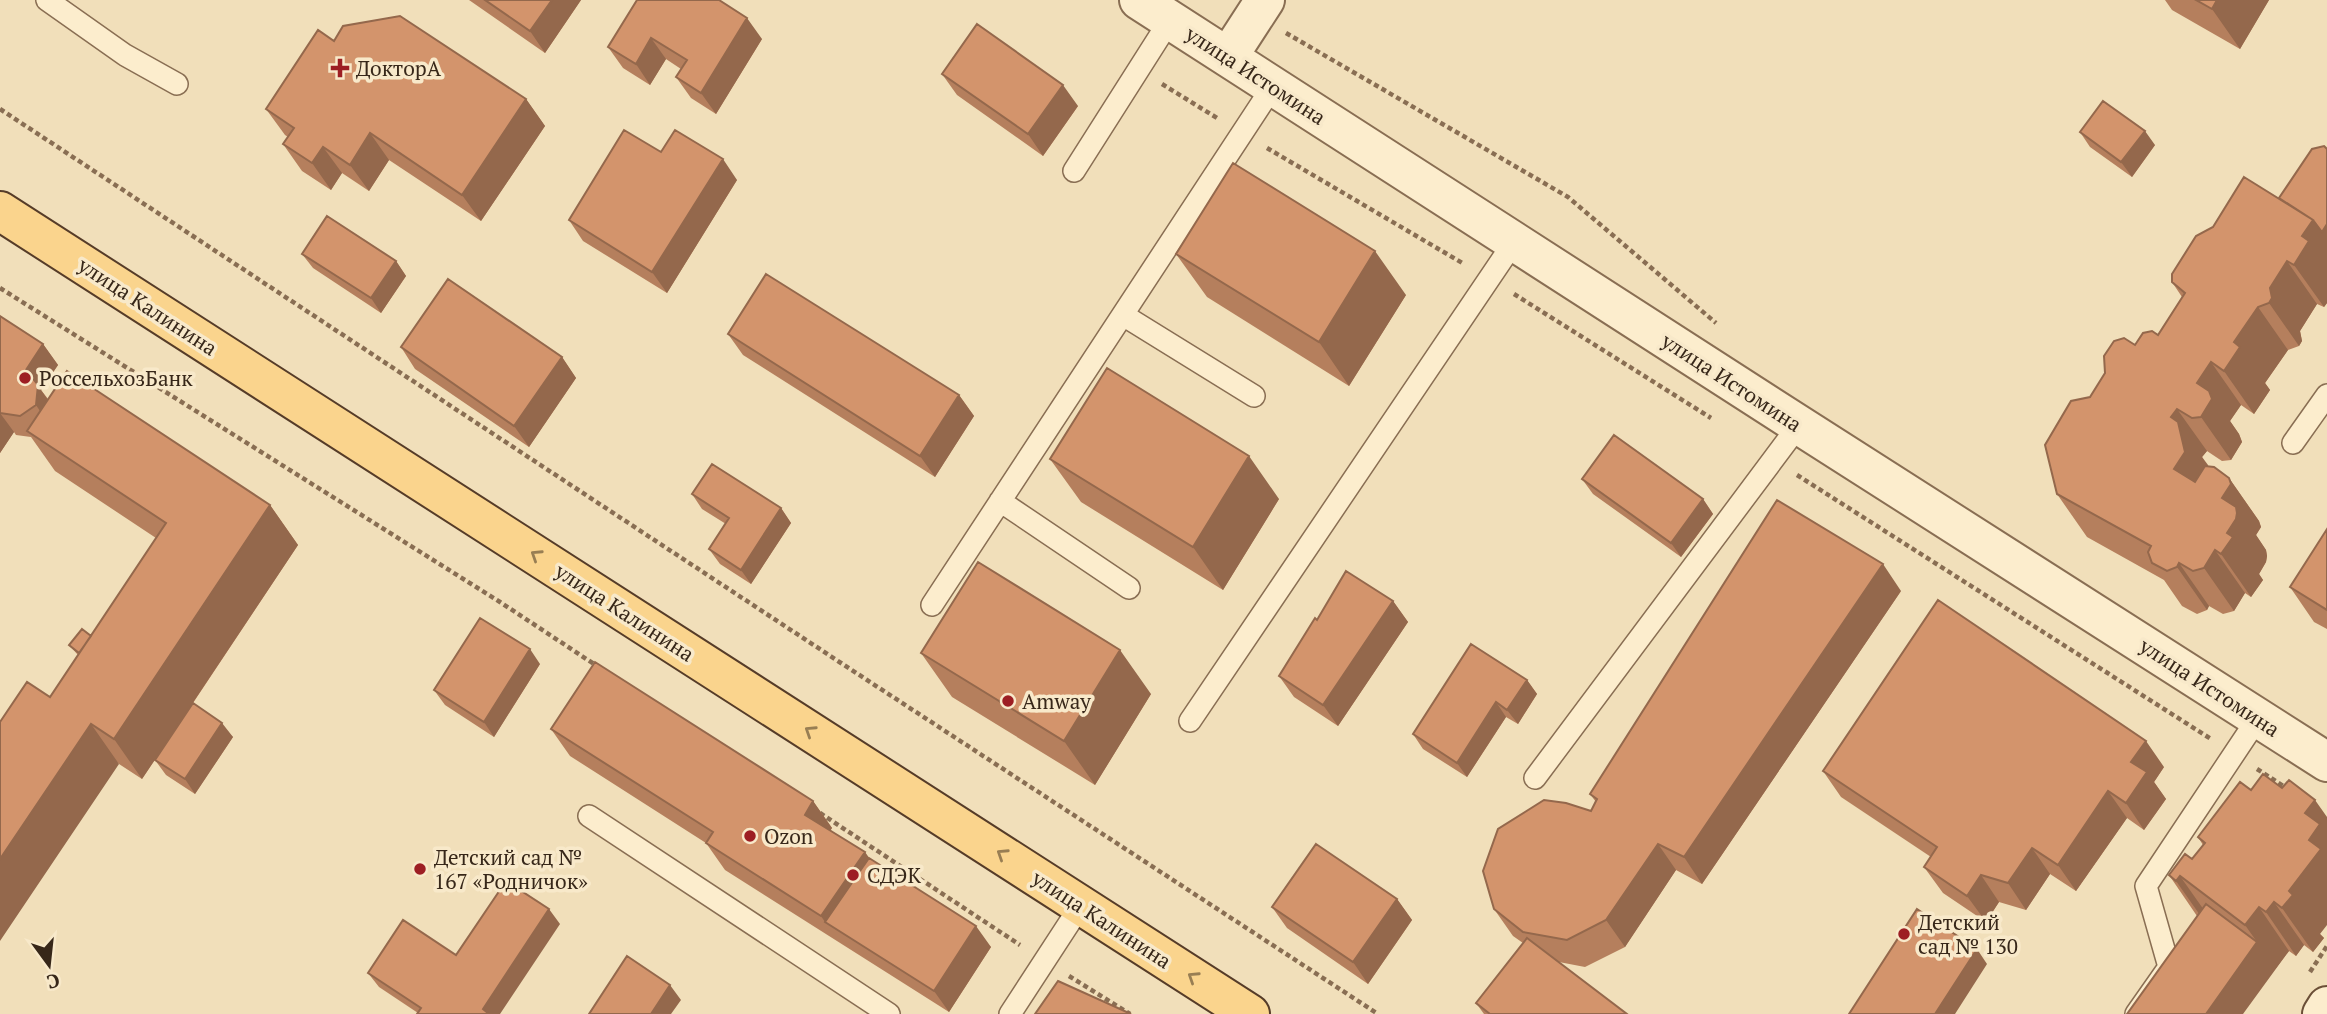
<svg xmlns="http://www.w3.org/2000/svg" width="2327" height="1014" font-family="'PT Serif',serif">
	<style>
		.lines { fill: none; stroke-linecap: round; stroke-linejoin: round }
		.lane-casing { stroke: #896e53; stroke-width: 24 }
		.street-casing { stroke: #896e53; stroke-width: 42 }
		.secondary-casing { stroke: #6b4f37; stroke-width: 42 }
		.primary-casing { stroke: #563c28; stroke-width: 42 }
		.path { stroke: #896e53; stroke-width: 4.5; stroke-dasharray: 5 3.5; stroke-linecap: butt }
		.lane { stroke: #fcedcd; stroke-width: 21 }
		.street { stroke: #fcedcd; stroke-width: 38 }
		.secondary { stroke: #fcedcd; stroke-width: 38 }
		.primary { stroke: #fad48d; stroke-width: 38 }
		.wall { fill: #b57f5d }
		.shaded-wall { fill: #94684c }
		.building { fill: #d3946c; stroke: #94684c; stroke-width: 2 }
		.oneway { stroke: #987e53 }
		.poi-dot { fill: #9d1e23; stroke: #f8e9ca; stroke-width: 2.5 }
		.labels { text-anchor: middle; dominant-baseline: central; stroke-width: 7; stroke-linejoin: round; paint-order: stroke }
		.poi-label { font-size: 21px; fill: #372719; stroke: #f8e9ca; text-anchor: start }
		.street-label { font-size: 21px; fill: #372719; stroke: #f8e9ca }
	</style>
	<rect width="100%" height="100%" fill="#f1dfba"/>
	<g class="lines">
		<defs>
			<path id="lane" d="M47 0 125 55 177 84
				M1074 171 1170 20
				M1123 315 1254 396
				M2293 443 2327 395
				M1000 501 1129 588
				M932 605 1273 86
				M1190 721 1514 242
				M1535 778 1799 425
				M589 816 889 1014
				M1010 1014 1081 905
				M2136 1014 2169 967 2146 886 2258 718"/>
			<path id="street" d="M1139 0 1799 425 2327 762
				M1228 57 1265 0"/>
			<path id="secondary" d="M2322 1014 2327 1006"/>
			<path id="primary" d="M0 211 1250 1014"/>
		</defs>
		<use href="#lane" class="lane-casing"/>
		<use href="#street" class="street-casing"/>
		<use href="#secondary" class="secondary-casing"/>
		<use href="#primary" class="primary-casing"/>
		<path class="path" d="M1286 33 1568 197 1716 323
			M1162 84 1217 118
			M0 109 841 663 1378 1014
			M1267 148 1464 264
			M0 288 500 602 597 666
			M1514 294 1711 418
			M1797 475 2211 739
			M2257 769 2288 789
			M820 813 1020 945
			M2310 972 2327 946
			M1069 976 1130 1014"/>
		<use href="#lane" class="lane"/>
		<use href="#street" class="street"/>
		<use href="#secondary" class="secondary"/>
		<use href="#primary" class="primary"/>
	</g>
	<path class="wall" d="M469 0H581L545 53Z
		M637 0 762 39 716 114 691 98 676 77 681 69 666 59 650 85 623 68 608 47Z
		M2165 0H2269L2240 49 2172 10Z
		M334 41 526 99 545 126 481 221 389 160 369 191 342 173 331 190 302 171 283 144 288 137 285 135 266 109Z
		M942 74 1078 106 1043 156 957 95Z
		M2080 132 2155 145 2132 177 2090 147Z
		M2327 149V303L2324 307 2317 304 2300 331 2302 341 2299 346 2288 350 2265 383 2270 390 2254 414 2241 405 2230 421 2239 434 2242 442 2231 460 2222 461 2207 451 2202 457 2208 467 2229 478 2259 521 2261 527 2256 535 2266 550 2267 556 2266 562 2259 574 2263 580 2251 597 2245 593 2234 611 2223 614 2209 606 2207 610 2197 614 2182 606 2164 580 2087 537 2057 494 2090 397 2105 373 2135 345 2158 335 2182 297 2172 282 2279 198Z
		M661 152 737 180 667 293 583 241 569 220Z
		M302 254 396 261 406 276 381 313 313 268Z
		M1176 254 1406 295 1349 386 1207 297Z
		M0 316 43 344 58 365 41 390 48 399 270 505 298 545 193 703 233 737 195 794 166 775 155 760 169 739 142 779 119 764 50 697 78 655 69 645 91 636 156 538 55 471 31 437 16 435 14 432 0 453Z
		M728 334 959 395 974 416 935 477 743 355Z
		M401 347 562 357 576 378 529 447 415 369Z
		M1050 459 1279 499 1223 590 1081 502Z
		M1582 479 1703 499 1713 514 1681 557 1593 494Z
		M692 494 781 508 791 523 751 584 720 564 709 549 726 524 702 509Z
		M2327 529V629L2314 622 2290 587Z
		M1901 591 1702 884 1676 870 1625 947 1585 967 1559 962 1627 1014H1484L1476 1003 1523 943 1513 936 1494 909 1591 811 1596 802 1590 794Z
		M1393 601 1408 622 1338 726 1294 697 1279 676 1317 620Z
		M921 653 1151 694 1095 785 952 697Z
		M540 664 494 737 445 705 434 690Z
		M1527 680 1537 694 1518 724 1506 717 1467 777 1423 749 1413 734Z
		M551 729 813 801 832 828 830 830 991 947 949 1012 725 870 706 843 570 756Z
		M2164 767 2154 782 2166 799 2144 830 2127 818 2076 891 2050 874 2026 910 1999 902 1986 922 1943 893 1924 867 1931 857 1841 797 1823 771Z
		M2198 837 2320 934 2324 938 2313 952 2304 945 2296 956 2289 951 2276 968 2197 916 2169 875 2192 859 2203 845Z
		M1397 899 1412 920 1368 984 1287 928 1272 907Z
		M560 924 418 1013 379 987 368 973 456 955Z"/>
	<path class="shaded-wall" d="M552 0H581L545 53 530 31Z
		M2217 0H2269L2240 49 2212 9Z
		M747 18 762 39 716 114 701 93Z
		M651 38 666 59 650 85 636 64Z
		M1063 85 1078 106 1043 156 1028 134Z
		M526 99 545 126 481 221 462 195Z
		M2145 131 2155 145 2132 177 2121 162Z
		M370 133 389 160 369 191 350 165Z
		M323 147 342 173 331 190 312 163Z
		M723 159 737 180 667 293 652 272Z
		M2313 220 2327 224V303L2324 307 2294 265 2302 236Z
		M1375 251 1406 295 1349 386 1319 342Z
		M396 261 406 276 381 313 371 298Z
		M2287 261 2317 304 2300 331 2302 341 2299 346 2269 303 2270 288Z
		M2258 307 2288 350 2265 383 2270 390 2254 414 2224 371 2234 342Z
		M43 344 58 365 41 390 53 407 50 426 36 405 26 370Z
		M562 357 576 378 529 447 514 426Z
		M2211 362 2241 405 2230 421 2239 434 2242 442 2231 460 2201 417 2197 383Z
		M959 395 974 416 935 477 920 456Z
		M2177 409 2207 451 2202 457 2208 465 2215 495 2174 469 2171 417Z
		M0 413 14 432 0 453Z
		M1249 456 1279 499 1223 590 1193 547Z
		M2229 478 2259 521 2261 527 2256 535 2266 550 2267 556 2266 562 2259 574 2263 580 2251 597 2221 554 2227 533 2222 498Z
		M1703 499 1713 514 1681 557 1671 543Z
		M270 505 298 545 142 779 114 739Z
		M781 508 791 523 751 584 741 570Z
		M2215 550 2245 593 2234 611 2204 568Z
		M2179 563 2209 606 2207 610 2177 567Z
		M1883 564 1901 591 1702 884 1684 857Z
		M1393 601 1408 622 1338 726 1323 705Z
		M530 649 540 664 494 737 484 722Z
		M1120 650 1151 694 1095 785 1064 741Z
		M1527 680 1537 694 1518 724 1507 710Z
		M1496 702 1506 717 1467 777 1457 763Z
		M222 723 233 737 195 794 185 779Z
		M91 724 119 764 0 941V859Z
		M2146 741 2164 767 2154 782 2166 799 2144 830 2126 803 2131 762Z
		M2108 791 2127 818 2076 891 2058 865Z
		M2315 800 2327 817V925L2320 934 2324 938 2313 952 2282 908 2309 840 2305 813Z
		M813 801 832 828 824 841 805 815Z
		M1658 844 1676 870 1625 947 1606 920Z
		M2032 848 2050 874 2026 910 2008 883Z
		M865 852 884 879 825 922 821 916Z
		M1981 875 1999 902 1986 922 1967 896Z
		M2180 876 2211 920 2207 925 2176 881Z
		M1397 899 1412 920 1368 984 1353 962Z
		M2274 902 2304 945 2296 956 2266 912Z
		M2259 907 2289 951 2243 1014H2206L2257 942 2245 925Z
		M549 909 560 924 500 1014H486L483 1009Z
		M976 926 991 947 949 1012 934 991Z
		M1977 949 1987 964 1955 1014H1935Z
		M670 985 681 1000 671 1014H651Z"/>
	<path class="building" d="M485 0H552L530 31Z
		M637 0H719L747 18 701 93 676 77 687 60 651 38 636 64 608 47Z
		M2196 0H2217L2212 9Z
		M400 16 526 99 462 195 370 133 350 165 323 147 312 163 283 144 294 128 266 109 318 30 334 41 343 26Z
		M977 24 1063 85 1028 134 942 74Z
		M2103 101 2145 131 2121 162 2080 132Z
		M624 130 661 152 675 130 723 159 652 272 569 220Z
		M2324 146 2327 149V224L2322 232 2313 220 2279 198 2312 149Z
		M1233 163 1375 251 1319 342 1176 254Z
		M2244 177 2313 220 2302 236 2309 241 2294 265 2287 261 2270 288 2272 298 2269 303 2258 307 2234 342 2240 347 2224 371 2211 362 2197 383 2209 391 2212 399 2201 417 2192 418 2177 409 2171 417 2178 422 2185 452 2174 469 2195 482 2205 466 2214 467 2229 478 2231 484 2222 498 2236 507 2237 513 2236 519 2227 533 2233 537 2221 554 2215 550 2204 568 2193 571 2179 563 2177 567 2167 571 2152 563 2148 552 2151 546 2057 494 2045 445 2071 401 2090 397 2105 373 2104 356 2114 341 2124 338 2135 345 2143 333 2152 331 2158 335 2185 293 2172 282V274L2196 236 2213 227Z
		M327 216 396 261 371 298 302 254Z
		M766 274 959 395 920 456 728 334Z
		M448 279 562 357 514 426 401 347Z
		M0 316 43 344 26 370 38 385 36 405 20 416 0 413Z
		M1107 368 1249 456 1193 547 1050 459Z
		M67 371 270 505 114 739 91 724 0 859V722L27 682 50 697 166 523 27 431Z
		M1614 435 1703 499 1671 543 1582 479Z
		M712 464 781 508 741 570 709 549 729 518 692 494Z
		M1777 500 1883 564 1684 857 1658 844 1606 920 1567 940 1523 932 1494 909 1483 871 1498 829 1544 800 1566 803 1591 811 1597 799 1590 794Z
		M2327 529V610L2290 587Z
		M978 562 1120 650 1064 741 921 653Z
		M1346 571 1393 601 1323 705 1279 676 1315 618 1317 620Z
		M1938 600 2146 741 2131 762 2147 772 2126 803 2108 791 2058 865 2032 848 2008 883 1981 875 1967 896 1924 867 1937 847 1823 771Z
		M480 618 530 649 484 722 434 690Z
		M82 629 91 636 79 653 69 645Z
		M1471 644 1527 680 1507 710 1496 702 1457 763 1413 734Z
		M595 662 813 801 805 815 865 852 821 916 706 843 713 832 551 729Z
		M193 703 222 723 185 779 155 760Z
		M2263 774 2282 788 2289 780 2315 800 2305 813 2320 824 2309 840 2321 849 2289 891 2293 895 2282 908 2274 902 2266 912 2259 907 2245 925 2180 876 2176 881 2169 875 2185 854 2192 859 2205 843 2198 837 2240 782 2251 790Z
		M1316 844 1397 899 1353 962 1272 907Z
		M869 858 976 926 934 991 825 922Z
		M506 881 549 909 483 1009 489 1014H417L421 1008 368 973 403 920 456 955Z
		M2206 904 2257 942 2206 1014H2127Z
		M1917 909 1977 949 1935 1014H1849Z
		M1527 938 1627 1014H1490L1476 1003Z
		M627 956 670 985 651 1014H589Z
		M1058 981 1131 1014H1035Z"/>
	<defs><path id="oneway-chevron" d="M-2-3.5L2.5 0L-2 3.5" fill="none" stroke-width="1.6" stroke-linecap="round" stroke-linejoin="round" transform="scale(1.75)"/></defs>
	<g class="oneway">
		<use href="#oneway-chevron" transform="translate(536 555) rotate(-147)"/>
		<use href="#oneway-chevron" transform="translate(810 731) rotate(-147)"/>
		<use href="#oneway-chevron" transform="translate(1002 854) rotate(-147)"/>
		<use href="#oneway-chevron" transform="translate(1193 977) rotate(-147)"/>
	</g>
	<g class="poi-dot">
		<path d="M336.5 57.5h7v7h7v7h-7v7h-7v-7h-7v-7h7z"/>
		<circle cx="25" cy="378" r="7"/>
		<circle cx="1008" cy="701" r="7"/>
		<circle cx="750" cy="836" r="7"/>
		<circle cx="420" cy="869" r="7"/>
		<circle cx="853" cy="875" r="7"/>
		<circle cx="1904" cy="934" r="7"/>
	</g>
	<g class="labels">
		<g class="poi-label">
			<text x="356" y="68">ДокторА</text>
			<text x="39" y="378">РоссельхозБанк</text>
			<text x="1022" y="701">Amway</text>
			<text x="764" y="836">Ozon</text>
			<text x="434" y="857">Детский сад №<tspan x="434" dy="24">167 «Родничок»</tspan></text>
			<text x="867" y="875">СДЭК</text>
			<text x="1918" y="922">Детский<tspan x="1918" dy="24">сад № 130</tspan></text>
		</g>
		<g class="street-label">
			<text transform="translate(1256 75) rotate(33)">улица Истомина</text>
			<text transform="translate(148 306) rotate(33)">улица Калинина</text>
			<text transform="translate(1732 382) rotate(33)">улица Истомина</text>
			<text transform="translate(625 612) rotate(33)">улица Калинина</text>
			<text transform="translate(2210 687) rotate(33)">улица Истомина</text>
			<text transform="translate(1102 919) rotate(33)">улица Калинина</text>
		</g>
	</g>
	<g transform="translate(49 965) rotate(165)" stroke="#f8e9ca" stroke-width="5" paint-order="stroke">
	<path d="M0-5L12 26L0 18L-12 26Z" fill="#372719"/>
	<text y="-10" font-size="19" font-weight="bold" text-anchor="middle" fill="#372719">С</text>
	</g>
</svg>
